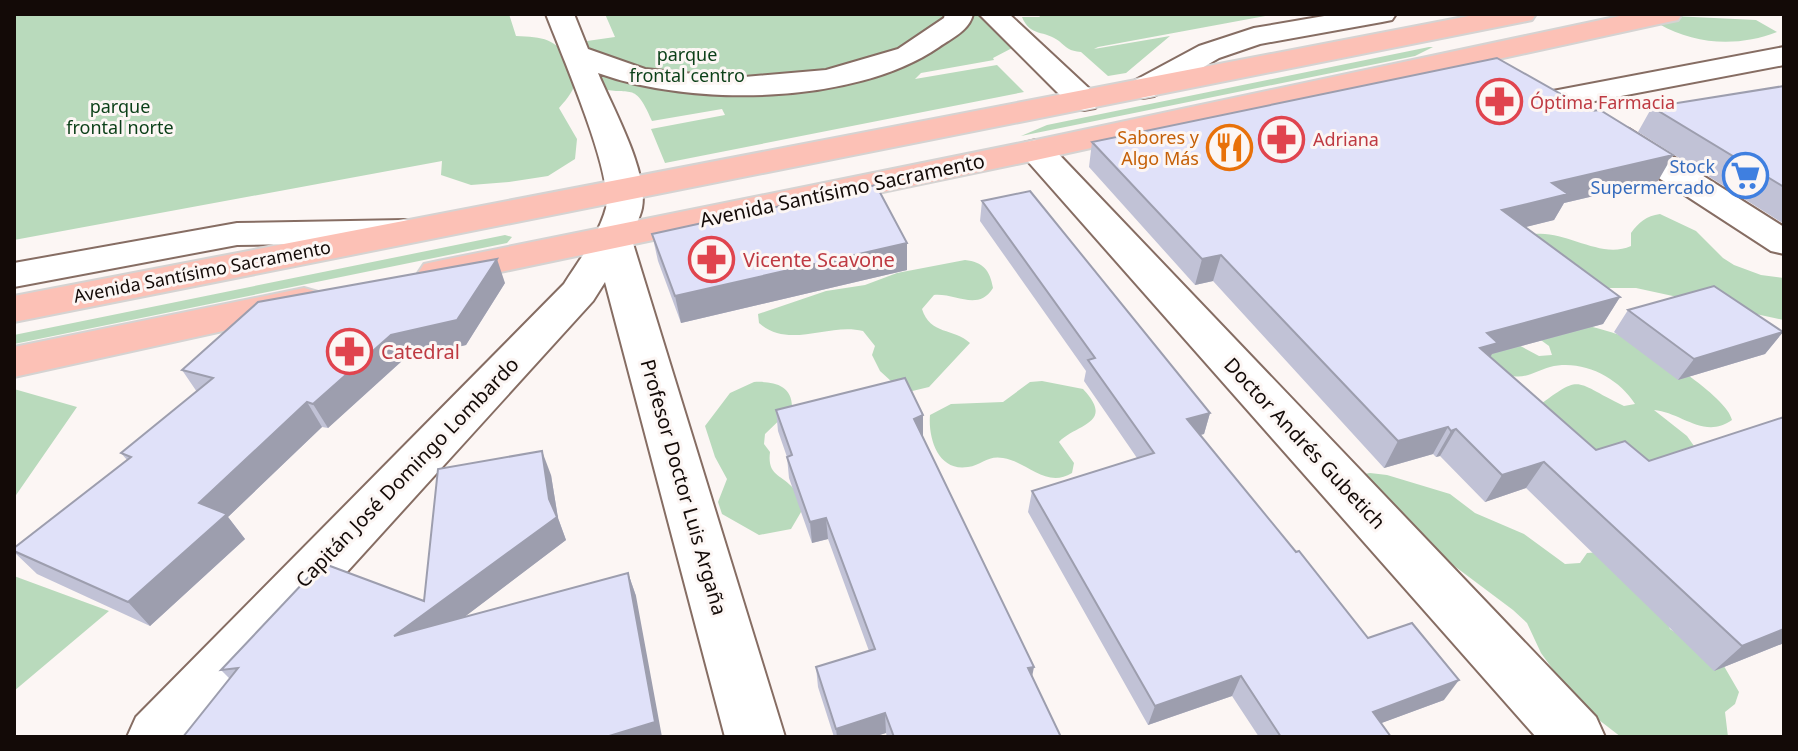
<svg xmlns="http://www.w3.org/2000/svg" width="1798" height="751" font-family="'Noto Sans',sans-serif">
	<style>
		.green { fill: #b9dabc }
		.lines { fill: none; stroke-linecap: round; stroke-linejoin: round }
		.minor-casing { stroke: #866d63; stroke-width: 4 }
		.major-casing { stroke: #d5d3d2; stroke-width: 4 }
		.minor { fill: #fff; fill-rule: evenodd }
		.major { fill: #fcc1b6; fill-rule: evenodd }
		.wall { fill: #c1c2d6 }
		.shaded-wall { fill: #9d9eae }
		.building { fill: #e0e1f9; stroke: #9d9eae; stroke-width: 2 }
		.labels { text-anchor: middle; dominant-baseline: central; stroke-width: 6; stroke-linejoin: round; paint-order: stroke }
		.far-park-label { font-size: 18px; fill: #0a3f17; stroke: #fcf6f4 }
		.far-health-label { font-size: 18px; fill: #be3a42; stroke: #fcf6f4; text-anchor: start }
		.far-food-label { font-size: 18px; fill: #c56008; stroke: #fcf6f4; text-anchor: end }
		.far-shop-label { font-size: 18px; fill: #366cbe; stroke: #fcf6f4; text-anchor: end }
		.far-street-label { font-size: 18px; fill: #130a07; stroke: #fcf6f4 }
		.street-label { font-size: 20px; fill: #130a07; stroke: #fcf6f4 }
		.health-label { font-size: 20px; fill: #be3a42; stroke: #fcf6f4; text-anchor: start }
	</style>
	<rect width="100%" height="100%" fill="#fcf6f4"/>
	<path class="green" d="M14 14H509L516 36C543 37 556 38 570 63 581 82 573 92 559 108L577 139 575 159 548 176 509 182 471 185 441 175 442 161 14 240Z
		M605 14H1001L1016 46 993 58 994 60 921 73 915 79 997 65 1024 92 665 163 651 129 725 115 722 109 652 121C633 76 630 100 595 86L587 41 615 37Z
		M1038 14H1276L1098 47 1094 49 1170 36 1126 73 1108 76 1081 52C1069 51 1067 48 1059 41 1045 30 1030 37 1022 17H1040Z
		M1672 16 1756 20 1777 32C1739 47 1695 45 1659 24Z
		M1429 47H1433L1415 56 1021 136 1047 125Z
		M1660 214 1696 231 1723 258 1734 265 1761 275 1784 278V320L1636 288H1601L1526 236C1561 225 1598 261 1631 246V233C1639 222 1646 216 1660 214Z
		M505 235 512 237 507 243 14 344V335Z
		M965 260C983 262 990 270 993 288 978 312 956 293 934 295L922 309C930 335 954 328 970 343L929 387 904 393 880 371 872 355 875 346 863 331C829 322 789 350 759 323L758 314 826 291 865 285 897 273Z
		M1570 321C1588 326 1607 330 1625 337 1649 347 1728 397 1732 420 1704 440 1681 412 1654 410L1687 436 1694 446 1691 454 1645 486 1533 410C1584 372 1571 381 1624 406L1635 404C1618 377 1582 359 1550 367 1536 371 1524 380 1509 375 1490 369 1462 339 1445 327L1515 343 1539 356 1552 355 1549 346 1538 338Z
		M1042 381 1083 389C1116 424 1076 424 1059 442L1074 463 1072 473C1046 489 1028 462 1003 458 988 455 982 465 968 467 938 472 928 438 930 415L951 404 1003 402 1030 382Z
		M754 382C773 381 793 385 792 408L765 434 764 444 770 452C767 476 781 474 794 489 798 494 801 501 804 507L791 529 759 535 722 514 718 502 727 479 715 457 705 426 730 393Z
		M14 389 77 407 14 498Z
		M1370 473 1387 475 1450 494 1475 513 1524 534 1565 564 1580 563 1587 553 1602 552 1656 599 1670 629 1721 661 1739 692 1735 704 1725 712 1728 737H1621L1577 703 1541 653 1527 623 1513 610 1433 550 1354 476Z
		M14 576 109 611 14 691Z"/>
	<g class="lines">
		<defs>
			<path id="minor" d="M546 14H574L588 49 645 69 733 78 826 70 898 49 944 18 945 14H973C969 31 952 38 939 47 855 105 691 107 598 73 612 107 649 172 642 208 640 218 634 228 631 237L785 737H725L605 282 593 301 197 737H127L136 717 564 284C579 260 599 235 606 208 614 174 560 51 546 14Z
				M979 14H1009L1095 94 1100 101 1095 108 1084 110 1073 108Z
				M1336 14H1396L1392 20 1382 22 1260 44 1219 58 1154 96 1143 98 1132 96 1128 89 1132 82 1199 46 1254 28Z
				M1784 47V65L1558 108 1547 106 1542 99 1547 92 1558 90Z
				M1617 126 1629 129 1784 227V254L1771 251 1605 143 1600 136 1605 129Z
				M1036 140 1048 143 1596 717 1605 737H1536L1024 157 1019 150 1024 143Z
				M405 220 418 223 424 231 418 239 405 242 237 245 14 287V263L237 223Z"/>
			<path id="major" d="M1479 14H1536L1532 20 1522 22 14 322V296Z
				M1629 14H1682L1678 20 1668 22 1036 160 438 285 424 282 418 273 424 264 438 261 1036 140Z
				M304 288 318 292 324 301 318 310 14 377V347Z"/>
		</defs>
		<use href="#minor" class="minor-casing"/>
		<use href="#major" class="major-casing"/>
		<use href="#minor" class="minor"/>
		<use href="#major" class="major"/>
	</g>
	<path class="wall" d="M1784 86V224L1638 132 1652 107Z
		M1092 142 1658 181 1564 203 1554 220 1525 227 1620 297 1603 324 1492 354 1490 357 1596 450 1649 461 1784 417V643L1714 671 1526 488 1485 502 1440 456 1436 457 1433 454 1384 468 1213 281 1195 285 1089 167Z
		M982 201 1210 413 1204 434 1200 435 1296 552 1368 638 1444 700 1381 723 1391 737H1259L1232 696 1148 725 1028 512 1032 491 1137 458 1084 381 1086 371 980 221Z
		M652 234 907 243V270L681 323 658 261Z
		M505 283 466 345 403 360 328 428 322 427 228 517 245 539 150 626 37 574 14 552V548L127 460 121 453 197 392 182 370Z
		M1628 310 1783 332 1765 354 1678 380 1614 332Z
		M776 410 923 415 922 437 1032 677 1061 737H887L886 733 873 737H834L818 687 816 667 869 651 828 539 812 543 789 478 787 457 778 431Z
		M551 475 558 518 566 540 464 617 628 573 636 596 230 679 221 670 424 601Z"/>
	<path class="shaded-wall" d="M1673 155 1658 181 1564 203 1554 220 1489 236 1502 210 1552 183Z
		M907 243V270L681 323 675 296Z
		M1221 255 1213 281 1195 285 1202 259Z
		M497 259 505 283 466 345 403 360 328 428 313 404 391 335Z
		M1620 297 1603 324 1492 354 1483 370 1465 375 1487 333Z
		M1783 332 1765 354 1678 380 1694 359Z
		M307 402 322 427 228 517 245 539 150 626 128 602 199 503Z
		M1210 413 1204 434 1181 440 1187 419Z
		M923 415V436L914 441V419Z
		M1448 427 1433 454 1384 468 1398 441Z
		M1456 429 1440 456 1436 457 1451 431Z
		M542 451 551 475 558 518 566 540 409 659 394 636 549 499Z
		M1544 462 1526 488 1485 502 1502 475Z
		M826 518 828 539 812 543 810 522Z
		M628 573 636 596 662 737H606Z
		M1784 629V643L1714 671 1742 646Z
		M1034 667 1030 687 1028 668Z
		M1241 676 1232 696 1148 725 1155 706Z
		M1459 680 1444 700 1360 731 1373 712Z
		M885 713 886 733 873 737H837L836 729Z"/>
	<path class="building" d="M1497 58 1591 111 1600 110 1673 155 1552 183 1568 194 1502 210 1620 297 1487 333 1498 343 1480 348 1596 450 1625 441 1649 461 1784 417V629L1742 646 1544 462 1502 475 1456 429 1451 431 1448 427 1398 441 1221 255 1202 259 1092 142Z
		M1784 86V187L1652 107Z
		M876 185 907 243 675 296 652 234Z
		M1030 191 1210 413 1187 419 1296 552 1299 551 1368 638 1412 623 1459 680 1373 712 1391 737H1281L1241 676 1155 706 1032 491 1154 453 1088 360 1095 358 982 201Z
		M497 259 457 320 391 335 313 404 307 402 199 503 227 514 128 602 14 551V548L131 457 121 453 213 378 182 370 258 302Z
		M1714 286 1783 332 1694 359 1628 310Z
		M905 378 923 415 914 419 1034 667 1028 668 1061 737H894L885 713 836 729 816 667 875 649 826 518 810 522 787 457 792 455 776 410Z
		M542 451 549 499 557 517 394 636 628 573 655 722 606 737H183L238 668 221 670 322 563 424 601 438 469Z"/>
	<defs>
		<symbol id="pharmacy-ring" viewBox="-11 -11 22 22"><circle r="9.5" fill="#fcf6f4" stroke="#e0444e" stroke-width="1.5"/><path d="M-2-6h4v4h4v4h-4v4h-4v-4h-4v-4h4Z" fill="#e0444e"/></symbol>
		<symbol id="restaurant-ring" viewBox="-11 -11 22 22"><circle r="9.5" fill="#fcf6f4" stroke="#e8710a" stroke-width="1.5"/><path d="M-5-6h1v4h1v-4h1v4h1v-4h1v5L-1.5 .5V6h-2V.5L-5-1ZM5-6V6H3V1.5H1.5Q1.5-4 5-6Z" fill="#e8710a"/></symbol>
		<symbol id="supermarket-ring" viewBox="-11 -11 22 22"><circle r="9.5" fill="#fcf6f4" stroke="#3f7fe0" stroke-width="1.5"/><path d="M-6-5.5h2.5l.6 2H6L4.5 2H-2.5L-4.4-4H-6ZM-1.5 3.2a1.3 1.3 0 1 0 .1 0ZM3 3.2a1.3 1.3 0 1 0 .1 0Z" fill="#3f7fe0"/></symbol>
	</defs>
	<g fill-rule="evenodd">
		<use href="#pharmacy-ring" x="1474" y="76" width="51" height="51"/>
		<use href="#pharmacy-ring" x="1256" y="114" width="51" height="51"/>
		<use href="#restaurant-ring" x="1204" y="122" width="51" height="51"/>
		<use href="#supermarket-ring" x="1720" y="150" width="51" height="51"/>
		<use href="#pharmacy-ring" x="686" y="234" width="51" height="51"/>
		<use href="#pharmacy-ring" x="324" y="326" width="51" height="51"/>
	</g>
	<g class="labels">
		<g class="far-park-label">
			<text x="687" y="54">parque<tspan x="687" dy="21">frontal centro</tspan></text>
			<text x="120" y="106">parque<tspan x="120" dy="21">frontal norte</tspan></text>
		</g>
		<g class="far-health-label">
			<text x="1530" y="102">Óptima Farmacia</text>
			<text x="1313" y="139">Adriana</text>
		</g>
		<g class="far-food-label">
			<text x="1199" y="137">Sabores y<tspan x="1199" dy="21">Algo Más</tspan></text>
		</g>
		<g class="far-shop-label">
			<text x="1715" y="166">Stock<tspan x="1715" dy="21">Supermercado</tspan></text>
		</g>
		<g class="far-street-label">
			<text transform="translate(202 271) rotate(-11)">Avenida Santísimo Sacramento</text>
		</g>
		<g class="street-label">
			<text transform="translate(842 190) rotate(-12)">Avenida Santísimo Sacramento</text>
			<text transform="translate(1305 443) rotate(47)">Doctor Andrés Gubetich</text>
			<text transform="translate(407 472) rotate(-46)">Capitán José Domingo Lombardo</text>
			<text transform="translate(684 487) rotate(74)">Profesor Doctor Luis Argaña</text>
		</g>
		<g class="health-label">
			<text x="743" y="259">Vicente Scavone</text>
			<text x="381" y="351">Catedral</text>
		</g>
	</g>
	<rect width="1798" height="751" fill="none" stroke="#130a07" stroke-width="32"/>
</svg>
